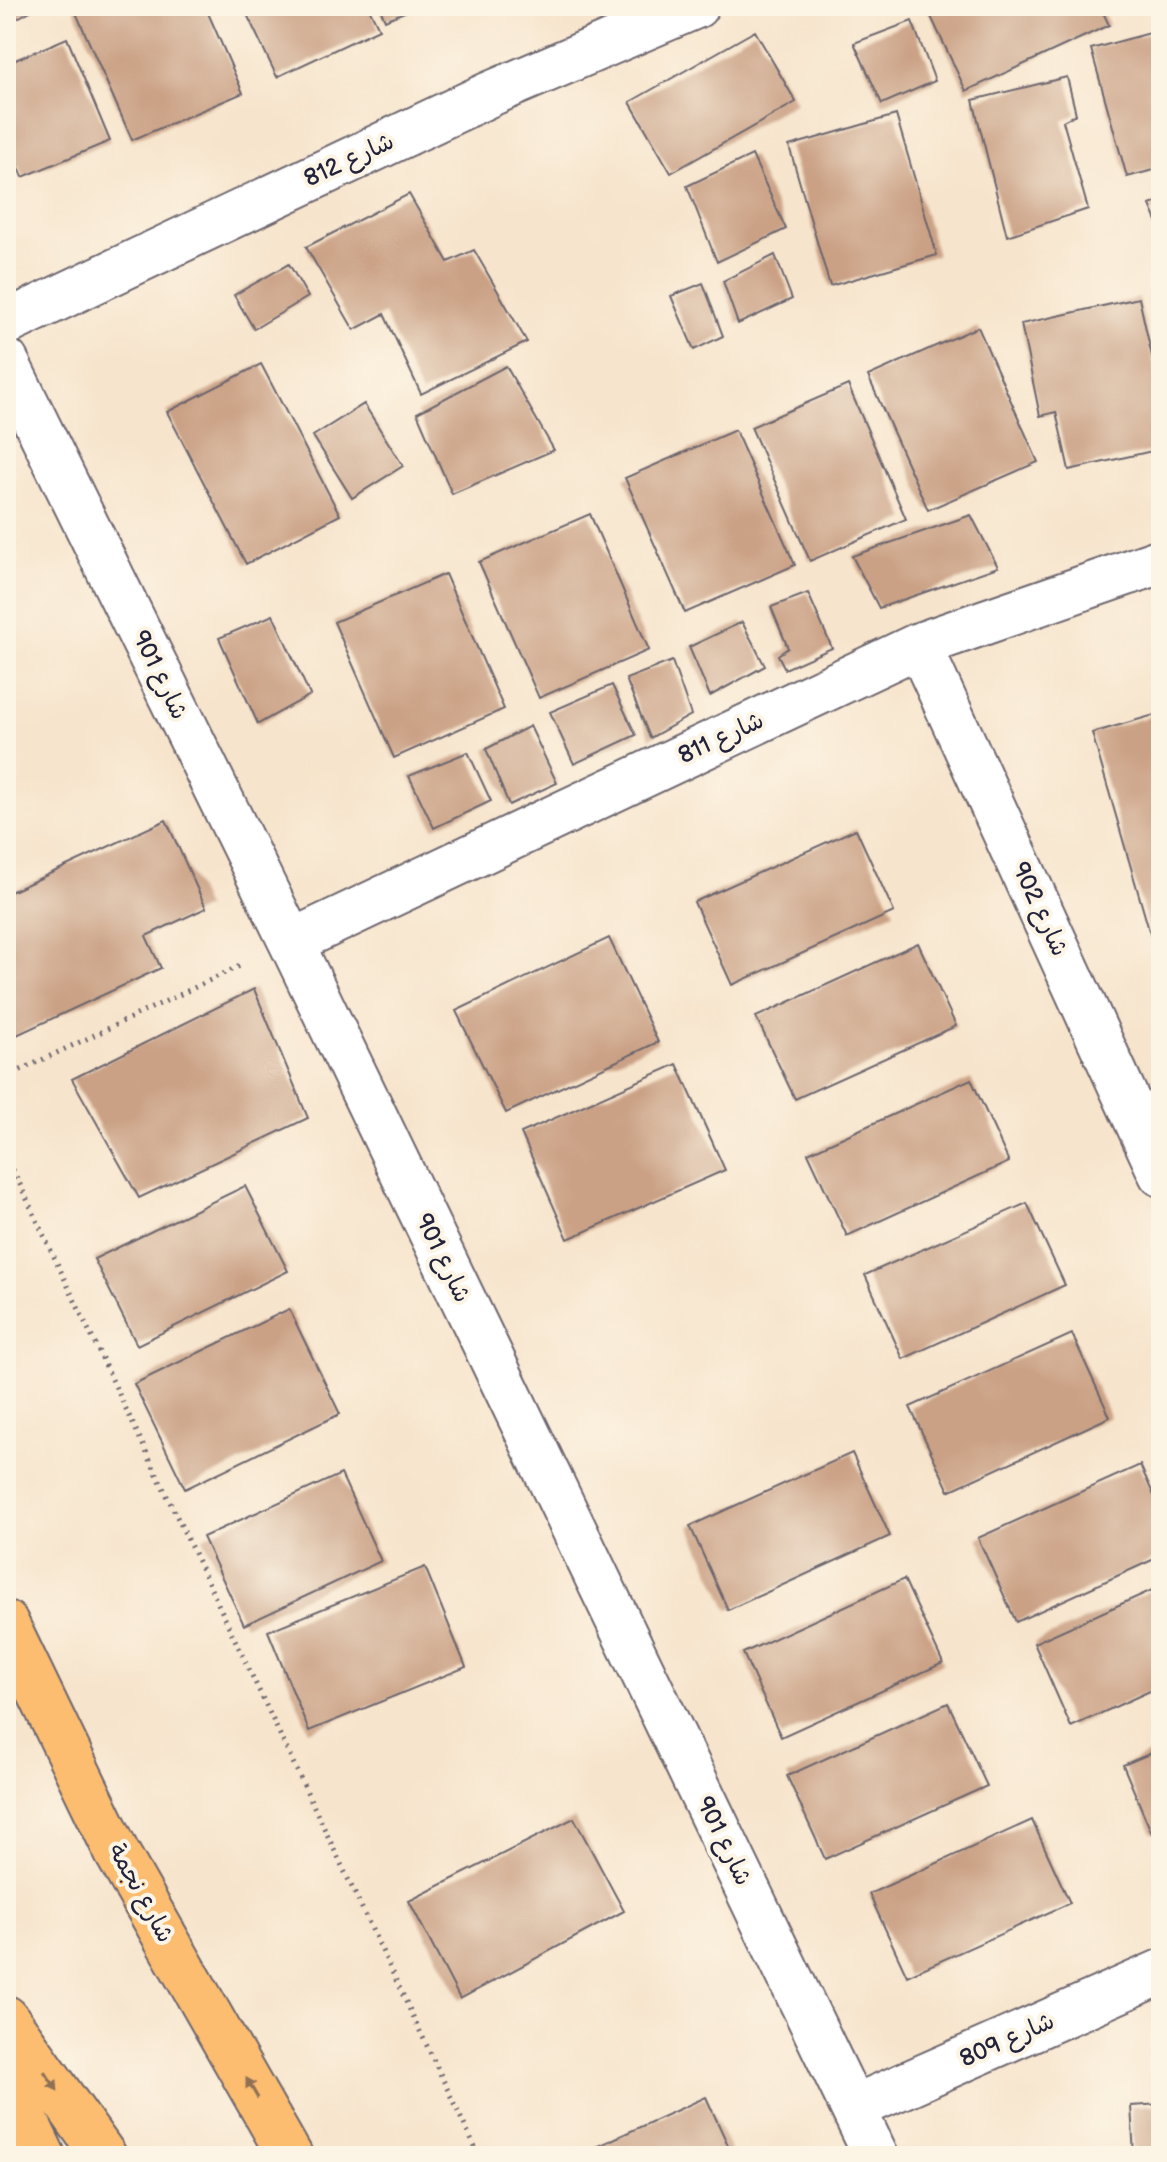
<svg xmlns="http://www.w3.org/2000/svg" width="1167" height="2162" font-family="'Balsamiq Sans','Playpen Sans Arabic',sans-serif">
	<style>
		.building { fill: #caa185 }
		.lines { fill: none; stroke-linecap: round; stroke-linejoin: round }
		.street-casing { stroke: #6d666e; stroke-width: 48 }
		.primary-casing { stroke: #6d666e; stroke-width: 48 }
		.path { stroke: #6d666e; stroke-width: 5; stroke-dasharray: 2 6; stroke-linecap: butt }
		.street { stroke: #fff; stroke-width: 44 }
		.primary { stroke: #fcbd6f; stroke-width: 44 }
		.oneway { fill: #8f7055 }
		.labels { text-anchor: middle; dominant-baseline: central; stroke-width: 8; stroke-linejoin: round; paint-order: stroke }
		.street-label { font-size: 24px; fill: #22223b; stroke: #fcf5e5 }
	</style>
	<rect width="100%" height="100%" fill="#fcf5e5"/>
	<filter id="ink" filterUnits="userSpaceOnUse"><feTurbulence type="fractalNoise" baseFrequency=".0125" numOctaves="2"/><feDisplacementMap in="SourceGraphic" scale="16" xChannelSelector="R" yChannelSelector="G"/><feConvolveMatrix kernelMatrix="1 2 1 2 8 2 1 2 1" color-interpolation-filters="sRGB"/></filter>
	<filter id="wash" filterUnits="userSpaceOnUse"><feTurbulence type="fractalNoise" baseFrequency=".006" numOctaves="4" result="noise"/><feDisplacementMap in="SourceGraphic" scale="32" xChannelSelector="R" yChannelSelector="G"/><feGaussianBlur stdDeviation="1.8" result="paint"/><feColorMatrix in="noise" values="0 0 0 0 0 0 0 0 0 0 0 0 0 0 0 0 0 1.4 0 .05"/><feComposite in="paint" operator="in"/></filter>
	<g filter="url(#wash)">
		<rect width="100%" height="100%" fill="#f7e4cc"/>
		<g id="blocks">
			<path class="building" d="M6 6H39L7 24 14 35 6 39Z
				M73 6H205L243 93 132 140Z
				M243 6H368L379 29 277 77Z
				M379 6H419L385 20Z
				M926 6H1100L1109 25 966 91Z
				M912 21 935 81 882 104 854 43Z
				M1161 30V168L1127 177 1091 49Z
				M755 31 796 102 671 173 630 102Z
				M67 38 110 141 23 177 6 137V64Z
				M1067 77 1076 114 1063 121 1088 209 1007 236 973 100Z
				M896 115 937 255 830 286 789 146Z
				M752 155 786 229 717 262 687 186Z
				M409 194 448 262 474 250 527 342 421 394 384 314 354 330 306 247Z
				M1161 200V230L1150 205Z
				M775 255 792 299 738 324 723 281Z
				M289 264 308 297 254 329 234 295Z
				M703 283 723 336 694 350 671 296Z
				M1139 298 1161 397V449L1069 470 1056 412 1040 416 1021 324Z
				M978 327 1038 462 928 510 868 376Z
				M261 364 340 515 246 564 167 412Z
				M506 366 554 450 452 494 417 413Z
				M848 385 906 519 810 561 751 427Z
				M364 404 403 466 352 498 313 436Z
				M735 430 795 565 685 613 625 478Z
				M590 514 649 650 539 698 479 562Z
				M971 515 998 567 879 608 852 556Z
				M445 574 504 709 394 758 334 622Z
				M808 593 832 648 785 669 778 655 788 648 771 607Z
				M273 615 310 695 258 724 219 638Z
				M742 622 765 666 710 696 689 647Z
				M672 661 691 715 650 738 626 679Z
				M612 685 636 735 574 764 550 712Z
				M1161 713V968H1160L1092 733Z
				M530 726 557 783 509 805 486 749Z
				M468 752 491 801 434 828 409 776Z
				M166 820 206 908 146 936 161 968 6 1040V894Z
				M856 829 894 912 732 985 694 902Z
				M609 938 658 1042 506 1113 456 1011Z
				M918 943 956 1026 795 1099 756 1017Z
				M254 989 308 1118 139 1198 72 1079Z
				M677 1064 725 1170 568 1239 521 1133Z
				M971 1079 1009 1162 847 1236 808 1153Z
				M245 1186 288 1271 137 1345 94 1259Z
				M1027 1203 1065 1285 903 1359 865 1275Z
				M289 1309 340 1414 185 1489 134 1384Z
				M1072 1334 1110 1417 949 1491 910 1407Z
				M852 1453 890 1536 728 1610 690 1526Z
				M1140 1465 1161 1511V1556L1016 1622 978 1538Z
				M341 1474 381 1561 244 1625 203 1537Z
				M425 1567 466 1667 309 1731 268 1631Z
				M904 1579 943 1663 781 1737 743 1653Z
				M1161 1586V1686L1071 1727 1034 1643Z
				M948 1703 987 1786 825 1859 787 1776Z
				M1161 1749V1831L1152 1834 1123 1765Z
				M574 1818 624 1911 460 1999 409 1901Z
				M1032 1820 1070 1903 907 1976 869 1894Z
				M706 2097 733 2156H576Z
				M1161 2104V2156H1134L1131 2106Z"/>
		</g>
	</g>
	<g filter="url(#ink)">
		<use href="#blocks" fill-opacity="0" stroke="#6d666e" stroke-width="2"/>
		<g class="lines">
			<defs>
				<path id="street" d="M6 323 490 94 696 6
					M6 361 291 942 876 2156
					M919 645 1161 1174
					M291 942 919 645 1161 561
					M853 2108 1161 1972"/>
				<path id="primary" d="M6 1623 116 1851 290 2156
					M6 2018 104 2156
					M6 2079 43 2156"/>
			</defs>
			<use href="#street" class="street-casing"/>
			<use href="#primary" class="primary-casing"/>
			<path class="path" d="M6 1077 244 964
				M6 1155 479 2156"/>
			<use href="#street" class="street"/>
			<use href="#primary" class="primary"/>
		</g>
		<defs><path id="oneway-solid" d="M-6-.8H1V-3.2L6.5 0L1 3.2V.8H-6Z" transform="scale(2)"/></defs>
		<g class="oneway">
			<use href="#oneway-solid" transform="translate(51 2081) rotate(55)"/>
			<use href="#oneway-solid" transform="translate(252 2088) rotate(-120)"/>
		</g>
	</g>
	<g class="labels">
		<g class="street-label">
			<text transform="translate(349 160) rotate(-25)">شارع 812</text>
			<text transform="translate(160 675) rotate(64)">شارع 901</text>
			<text transform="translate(721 738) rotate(-25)">شارع 811</text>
			<text transform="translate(1040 909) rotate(65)">شارع 902</text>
			<text transform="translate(443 1258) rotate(64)">شارع 901</text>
			<text transform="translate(724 1841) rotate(64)">شارع 901</text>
			<text transform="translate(141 1893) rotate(61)">شارع نجمة</text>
			<text transform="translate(1007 2040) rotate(-24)">شارع 809</text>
		</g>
	</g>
	<rect width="1167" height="2162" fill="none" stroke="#fcf5e5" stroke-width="32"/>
</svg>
